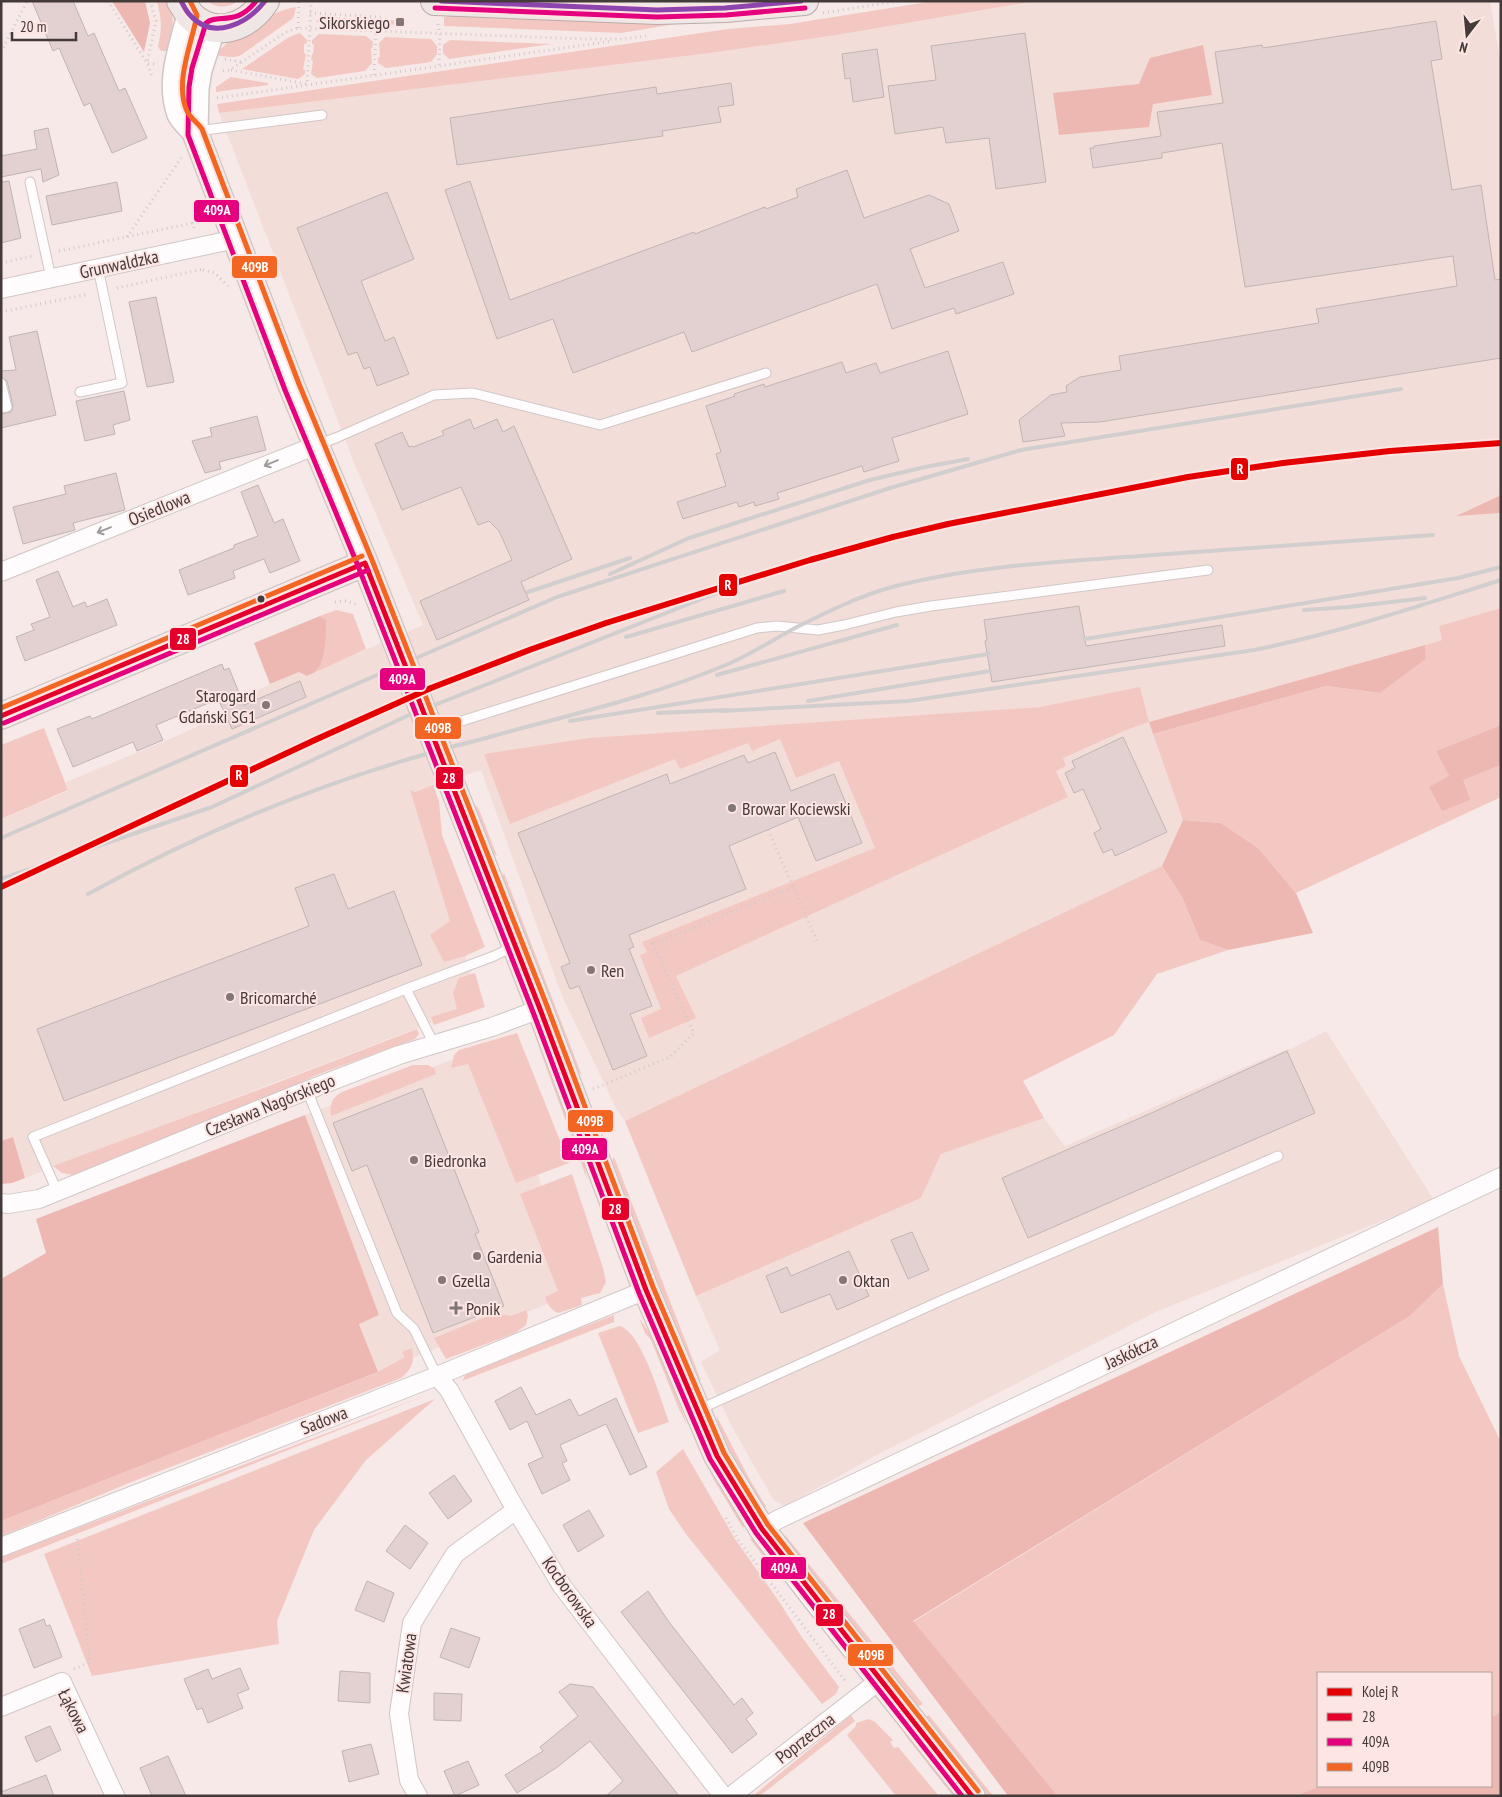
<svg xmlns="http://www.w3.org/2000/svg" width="1502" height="1797" font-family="'PT Sans Narrow',sans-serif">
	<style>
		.built { fill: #f3ddd9 }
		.green { fill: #f4c8c2 }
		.forest { fill: #edb8b2 }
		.building { fill: #e2d1d0; stroke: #bfb5b4 }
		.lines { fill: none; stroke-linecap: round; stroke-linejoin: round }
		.lane-casing { stroke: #d0c7c6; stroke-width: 11 }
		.street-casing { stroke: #d0c7c6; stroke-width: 20 }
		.secondary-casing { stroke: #d0c7c6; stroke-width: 28 }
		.primary-casing { stroke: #bbaba9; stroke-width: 30 }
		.path { stroke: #d0caca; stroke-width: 3; stroke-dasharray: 1 4; stroke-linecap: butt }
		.lane { stroke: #fefcfc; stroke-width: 9 }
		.street { stroke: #fefcfc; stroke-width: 18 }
		.secondary { stroke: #fefcfc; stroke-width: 25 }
		.primary { stroke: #eee7e6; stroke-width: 28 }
		.rail { stroke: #d1cece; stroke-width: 4 }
		.bus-1-casing { stroke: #fce5e2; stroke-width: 9 }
		.bus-2-casing { stroke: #fce5e2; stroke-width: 9 }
		.bus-3-casing { stroke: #fce5e2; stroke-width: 9 }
		.bus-4-casing { stroke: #fce5e2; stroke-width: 9 }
		.bus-1 { stroke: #e4002b; stroke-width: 5 }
		.bus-2 { stroke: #e5007d; stroke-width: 5 }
		.bus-3 { stroke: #f26522; stroke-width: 5 }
		.bus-4 { stroke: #8e44ad; stroke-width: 5 }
		.rail-1-casing { stroke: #fce5e2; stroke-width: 10 }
		.rail-1 { stroke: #e50000; stroke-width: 6 }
		.oneway { stroke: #a09b9a }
		.poi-dot { fill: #827776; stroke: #fce5e2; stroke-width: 2 }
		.bus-dot { fill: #433a39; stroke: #fce5e2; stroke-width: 2 }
		.labels { text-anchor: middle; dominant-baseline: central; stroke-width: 4; stroke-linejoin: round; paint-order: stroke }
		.poi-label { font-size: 18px; fill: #433a39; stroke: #fce5e2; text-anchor: start }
		.street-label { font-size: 18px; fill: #433a39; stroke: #fce5e2 }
		.line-badge { stroke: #fce5e2; stroke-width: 2 }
		.badge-label { font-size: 14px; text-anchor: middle; font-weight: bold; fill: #fff }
	</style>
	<rect width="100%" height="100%" fill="#f6e9e8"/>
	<path class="built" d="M1036 1H1490L1501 65V495L1457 515 1501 513V608L1439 626 1442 640 1149 722 1183 820 1162 866 625 1121 617 1110 562 996 481 770 411 793 481 1004 25 1178 13 1137 1 1141V819L68 791 66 782 172 738 256 699 253 693 270 684 299 672 307 675 423 625 355 465 219 113 710 53 837 35Z
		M1326 1031 1434 1200 1158 1311 877 1455 785 1506 773 1499 731 1425 701 1362 720 1350 696 1296 921 1198 941 1154 1044 1118 1065 1146 1287 1049H1291Z
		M494 1044 577 1292 378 1372 359 1323 379 1315 305 1115Z"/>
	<path class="green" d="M157 1H169C175 19 173 33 169 51H161L158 47C162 26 162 23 157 1Z
		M207 1H238C228 8 217 9 207 1Z
		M934 1H1036L837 35 710 53 219 113 217 104 728 29 790 24Z
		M296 7 294 16 292 19 241 55C233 59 224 56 214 55 234 35 268 12 296 7Z
		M490 10 737 14 621 33 444 26V17Z
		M320 17 405 21V25L316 22Z
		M300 33 307 40 306 44H304V53L306 54 303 69 305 70V74L298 79 242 69 289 37Z
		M319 34 366 36 373 42 372 48H371L372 63 365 71 317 78 311 74 313 61 311 60 312 54H313L314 45 312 44V40Z
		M385 37 431 39 437 46V54L431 62 386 68 378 63V58L380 57 379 43Z
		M450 40 551 44 449 59 443 53V45Z
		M231 77 268 83V85L216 92V87Z
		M1501 608V725L1436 751 1449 776 1462 780 1501 765V797L1296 893 1258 848 1221 823 1183 820 1153 734 1326 686 1380 693 1426 659 1425 645 1442 640 1439 626Z
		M336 610 353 614 366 649 316 672 322 660 326 620 320 616Z
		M1140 687 1149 722 1126 730 1063 758 1066 766 1056 771 1068 797 676 976 696 1018 649 1038 641 1018 661 1009 640 955 647 952 642 942 875 848 839 761 796 778 780 739 752 751 748 743 680 769 675 759 510 824 484 754 589 738 1040 707Z
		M44 728 68 790 1 819V745Z
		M433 785 439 801 442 835 485 947 465 956 444 962 430 935 450 921 410 790 415 792Z
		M477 806 480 812 497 856 491 852 473 807Z
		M1162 866 1182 897 1200 940 1228 950 1157 974 1114 1035 1023 1081 1044 1118 941 1154 921 1198 696 1296 625 1121Z
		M504 873 582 1076 572 1063 501 880Z
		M475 973 485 1007 434 1025 431 1017 457 1009 453 993 459 978Z
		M417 1029 419 1034 415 1039 314 1076 256 1104 73 1175 62 1173 53 1166 266 1087Z
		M517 1033 569 1163 516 1183 468 1064 451 1068 454 1055 459 1050Z
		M534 1034 584 1161 587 1179Z
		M413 1065H428L435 1069 436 1074 331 1116C330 1104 331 1098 342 1092Z
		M614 1157 701 1381 693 1371 611 1163Z
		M572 1174 603 1268 606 1282 600 1293 581 1298 582 1305 558 1313C551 1310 547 1304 545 1297L558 1291 520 1194Z
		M1443 1284 1459 1356 1501 1442V1712L1491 1717V1673H1318V1786H1320L1295 1796H1058L913 1622 1410 1316Z
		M526 1310 528 1315 526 1325 515 1333 446 1359 434 1338 495 1313 511 1316Z
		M614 1315V1322L462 1381 465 1376 471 1370Z
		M639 1318 656 1342 688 1427 678 1407 651 1340 645 1333Z
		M620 1326C642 1333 661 1400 669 1422L638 1433 598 1333Z
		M412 1348C414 1363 413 1368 401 1378L129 1483 2 1536 1 1535V1521L376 1373 405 1357 402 1352Z
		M432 1393 1 1564V1557Z
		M435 1399 366 1460 314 1530 277 1621 279 1644 92 1676 44 1554Z
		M717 1417 750 1480 767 1508 758 1502 732 1456 716 1424Z
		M695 1441 700 1447 745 1524 743 1528 714 1480Z
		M683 1449 735 1539 778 1600 801 1636 839 1687 836 1694 822 1704 686 1534 669 1509 656 1472Z
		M785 1535 923 1704 917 1707 838 1609 785 1539Z
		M754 1538 786 1586 750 1539Z
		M851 1715 855 1721 770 1788 759 1796H753Z
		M929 1715 993 1796H988L925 1718Z
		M869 1719 875 1722 893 1740 890 1742 894 1748 898 1747 939 1796H896L847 1735 856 1726V1723Z
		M908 1732 958 1796H953L905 1735Z"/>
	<path class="forest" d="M112 1H145L150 23 144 52Z
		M1203 45 1212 95 1153 104 1149 127 1059 135 1053 93 1139 84 1150 58Z
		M1501 495V513L1456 516Z
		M320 616 326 620C326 634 326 663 315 672 312 674 310 674 307 676L299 672 270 684 254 643Z
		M1425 645 1426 659 1380 693 1326 686 1153 734 1149 722Z
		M1501 725V765L1463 780 1470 800 1442 811 1429 787 1449 776 1436 751Z
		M1183 820 1221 823 1258 848 1296 893 1313 933 1228 950 1200 940 1182 897 1162 866Z
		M305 1115 379 1315 359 1324 378 1372 1 1521V1279L46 1253 36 1219Z
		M13 1137 25 1178 12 1183 1 1184V1141Z
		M1438 1227 1443 1284 1410 1316 913 1621 1058 1796H1008L803 1523Z
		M1501 1712V1796H1295L1320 1786H1491V1717Z"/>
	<path class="building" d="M32 1H73L88 36 94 33 119 91 125 88 147 138 112 153 90 103 84 106 59 48 53 51Z
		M1436 21 1442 59 1431 61 1452 190 1481 185 1495 280 1501 279V358L1100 422 1061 423 1065 436 1023 442 1019 420 1051 395 1067 392 1066 386 1080 377 1121 370 1119 356 1319 323 1316 309 1457 286 1453 256 1245 287 1222 143 1162 153V158L1093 168 1090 148H1094V146L1161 136 1157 112 1223 103 1215 52 1262 45 1263 48Z
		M1025 33 1046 182 996 189 989 138 946 143 943 127 895 134 888 86 936 80 931 46Z
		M877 49 884 97 853 102 850 78 845 79 842 54Z
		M731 83 734 105 718 107 721 122 662 131 663 136 457 165 450 118 656 87 657 94Z
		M48 128 59 175 43 182 41 169 1 177V156L37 149 34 131Z
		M847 170 864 218 929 195 949 204 959 231 910 249 925 288 1003 262 1014 294 956 314 954 308 892 329 877 284 692 352 684 332 573 373 553 319 497 339 445 190 470 181 510 300 694 232 695 234 765 207 766 209 798 197 796 189Z
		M9 181 21 238 1 243V182Z
		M117 182 122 211 52 225 46 196Z
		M387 192 414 259 361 281 385 341 394 337 409 374 377 386 370 367 364 369 357 352 348 355 297 228Z
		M156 297 174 382 147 387 129 302Z
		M37 331 56 415 1 428V414L11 412 13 406 7 381 1 377V371L16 370 9 337Z
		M948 351 968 414 892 438 899 461 864 472 862 466 777 493 779 499 755 506 754 502 739 507 737 502 683 519 677 502 726 486 716 454 721 452 706 406 735 396 734 394 764 384 765 387 842 362 846 373 876 363 880 373Z
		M124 391 130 420 113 425 115 434 85 441 76 401Z
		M257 416 266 450 219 462 221 469 205 473 192 441 212 436 210 428Z
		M470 419 474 429 497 419 503 432 514 426 572 559 521 582 529 600 437 640 420 601 512 560 499 531 489 521 478 525 461 487 402 510 375 444 402 432 409 447 412 446 413 447 444 435 442 431Z
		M116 473 125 510 73 523 75 530 23 544 13 507 66 494 64 486Z
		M258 485 274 523 283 519 300 561 270 573 264 559 233 571 235 578 188 595 179 570 234 548V545L258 536 241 492Z
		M58 571 73 607 85 602 87 607 107 599 117 625 25 661 16 637 34 630 31 624 50 617 36 580Z
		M1079 606 1086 646 1222 625 1225 646 992 682 985 641 987 640 984 620Z
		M222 664 224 670 229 668 244 705 300 681 306 697 232 729 218 699 156 725 163 740 137 751 133 742 73 767 57 729 90 716 92 719Z
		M1123 737 1167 832 1115 856 1112 849 1103 853 1094 833 1101 829 1083 789 1074 793 1065 773 1075 768 1072 761Z
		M775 752 791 791 834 774 862 843 816 861 798 817 729 846 746 889 629 935 634 947 629 949 652 1006 630 1014 647 1056 613 1070 579 986 570 989 561 967 570 963 518 833 667 774 670 784 744 755 748 763Z
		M334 874 348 909 394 891 422 965 64 1101 37 1029 309 926 295 888Z
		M1287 1051 1315 1113 1028 1238 1002 1178 1147 1115Z
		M422 1088 479 1232 475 1234 504 1306 433 1333 367 1165 352 1171 333 1123Z
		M912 1232 929 1270 908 1279 891 1240Z
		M849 1251 869 1296 837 1310 830 1294 781 1313 766 1276 787 1267 791 1276Z
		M521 1387 536 1415 570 1399 579 1416 616 1398 647 1467 630 1475 606 1424 560 1445 567 1461 562 1463 570 1480 542 1494 528 1464 543 1457 527 1421 510 1430 495 1401Z
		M454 1475 472 1501 448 1519 429 1493Z
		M589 1510 604 1536 578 1552 563 1525Z
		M405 1525 428 1543 410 1569 386 1551Z
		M367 1581 394 1593 384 1622 355 1610Z
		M648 1591 669 1622 734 1705 742 1698 753 1713 746 1719 757 1734 732 1753 621 1612Z
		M44 1619 46 1626 50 1625 62 1657 34 1668 19 1629Z
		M451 1628 480 1638 469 1668 440 1657Z
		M240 1668 249 1689 237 1694 243 1708 208 1723 202 1708 197 1710 184 1679 208 1669 212 1679Z
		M340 1671 370 1673V1703L338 1701Z
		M570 1684 593 1687 679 1796H606L623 1781 590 1741 556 1768 517 1793 505 1775 543 1751 540 1747 578 1716 559 1692Z
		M434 1693 462 1694 461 1721 434 1720Z
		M50 1726 61 1750 36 1762 25 1737Z
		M371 1744 379 1774 349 1782 342 1751Z
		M168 1756 186 1796H152L140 1768Z
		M468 1761 479 1785 455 1796 444 1771Z
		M46 1775 54 1796H1V1792Z"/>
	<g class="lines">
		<defs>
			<path id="lane" d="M197 131 322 115
				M30 182 51 278
				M1 383 7 407 1 408
				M80 392 122 383 98 268
				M317 445 338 437 434 395 473 393 600 425 766 373
				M433 730 757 628 777 626 818 630 844 625 896 612 931 606 1208 570
				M406 989 434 1044
				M307 1090 397 1313 414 1329 437 1376
				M57 1191 33 1137 406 989 494 956 515 946
				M700 1409 947 1298 1278 1156"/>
			<path id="street" d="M1 289 236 239
				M1 572 317 445
				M1 1203 8 1204 39 1199 290 1097 399 1055 492 1027 540 1009
				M437 1376 449 1390 516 1510 562 1586 723 1796
				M762 1529 777 1520 1501 1177
				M1 1547 437 1376 646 1290
				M1 1707 62 1682 115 1796
				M418 1796 409 1780 399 1714 412 1623 455 1554 516 1510
				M731 1796 880 1680"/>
			<path id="secondary" d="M190 15C182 46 168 82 180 114 183 120 190 126 195 132L292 387 365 563 540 1009 646 1290 717 1456 762 1529 811 1593 972 1796
				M195 132 196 88 199 70 213 27
				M1 716 365 563"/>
			<path id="primary" d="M181 1C184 5 187 11 190 15 214 40 249 27 265 1
				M435 1 657 10 725 8 804 1"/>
		</defs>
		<use href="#lane" class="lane-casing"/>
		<use href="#street" class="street-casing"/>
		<use href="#secondary" class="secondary-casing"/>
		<use href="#primary" class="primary-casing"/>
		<path class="path" d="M108 1 147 63 152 76
			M150 1 156 21 147 63 155 64
			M310 13 381 17
			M823 13 899 1
			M438 24 440 34 439 65
			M298 28 299 1
			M1 52 27 1
			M225 59 241 62
			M231 70 307 84 311 5
			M223 71 230 70 286 32 298 28 587 39H623L646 36
			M374 75 376 31
			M217 98 612 41
			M194 228 193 223 198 206
			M127 237 181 158
			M59 251 193 223
			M1 263 33 256
			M203 270 215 273 228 286
			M117 288 203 269
			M1 312 89 294
			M335 602 345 601 356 604
			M768 830 817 941
			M593 1089 670 1057 694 1033 653 944 793 887
			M726 1518 739 1541 846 1682
			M74 1669 90 1662 77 1537"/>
		<use href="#lane" class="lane"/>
		<use href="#street" class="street"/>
		<use href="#secondary" class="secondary"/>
		<use href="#primary" class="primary"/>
		<path class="rail" d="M610 574 689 538 870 480 925 467 968 459
			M528 592 630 558
			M1304 610 1349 607 1425 598
			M626 637 784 591
			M1085 639 1458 578 1501 567
			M717 675 897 625
			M808 701 990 671
			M722 711 908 701 1254 650C1338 633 1419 606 1501 580
			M658 713 728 710
			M570 721 988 654
			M489 737C569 715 651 697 728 664 752 654 774 639 797 627 827 612 859 596 892 587 972 566 1057 562 1139 556 1237 549 1335 542 1433 535
			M1 838 557 597 890 488 1021 450 1401 389
			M1 879 212 807 407 716 729 588 798 563
			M88 894C215 824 353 770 494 736"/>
		<defs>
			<path id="bus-1" d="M365 563 540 1009 646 1290 717 1456 762 1529 972 1796
				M1 716 365 563"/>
			<path id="bus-2" d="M256 1C237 27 217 13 206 23L192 68 189 87 188 135 285 390 358 566 533 1012 639 1293 710 1459 756 1533 962 1796
				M435 8 657 17 726 15 805 8
				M4 723 368 570"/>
			<path id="bus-3" d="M190 1 197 15C192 43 174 83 187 111 190 118 198 123 202 129L299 384 372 560 547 1006 653 1287 724 1453 768 1525 978 1791
				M1 708 362 556"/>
			<path id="bus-4" d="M181 1C184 6 186 11 190 15 213 41 247 24 265 1
				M441 1 657 10 725 8 801 1"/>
		</defs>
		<use href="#bus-1" class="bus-1-casing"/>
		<use href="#bus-2" class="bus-2-casing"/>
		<use href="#bus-3" class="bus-3-casing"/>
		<use href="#bus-4" class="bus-4-casing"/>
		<use href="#bus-1" class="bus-1"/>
		<use href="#bus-2" class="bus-2"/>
		<use href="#bus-3" class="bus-3"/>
		<use href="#bus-4" class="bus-4"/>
		<defs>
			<path id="rail-1" d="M1 887 317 739 431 688 532 649 606 623 810 560 893 537 948 524 1188 477 1283 463 1390 451 1501 443"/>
		</defs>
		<use href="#rail-1" class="rail-1-casing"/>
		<use href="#rail-1" class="rail-1"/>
	</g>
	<defs><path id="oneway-shaft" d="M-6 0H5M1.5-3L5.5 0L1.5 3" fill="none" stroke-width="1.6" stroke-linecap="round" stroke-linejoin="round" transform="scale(1.25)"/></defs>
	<g class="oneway">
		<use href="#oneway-shaft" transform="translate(271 463) rotate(157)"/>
		<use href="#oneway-shaft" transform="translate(104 530) rotate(158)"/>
	</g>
	<g class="poi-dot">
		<rect x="395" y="17" width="10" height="10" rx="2.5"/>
		<circle cx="266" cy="705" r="5"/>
		<circle cx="732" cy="808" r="5"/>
		<circle cx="591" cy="970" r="5"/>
		<circle cx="230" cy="997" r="5"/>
		<circle cx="414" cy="1160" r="5"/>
		<circle cx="477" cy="1256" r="5"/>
		<circle cx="442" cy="1280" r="5"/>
		<circle cx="843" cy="1280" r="5"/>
		<path d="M453.5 1300.5h5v5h5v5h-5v5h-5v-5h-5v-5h5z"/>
	</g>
	<circle class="bus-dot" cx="261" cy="599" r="4.5"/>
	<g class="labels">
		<g class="poi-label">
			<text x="390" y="22" text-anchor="end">Sikorskiego</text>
			<text x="256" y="695" text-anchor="end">Starogard<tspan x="256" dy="21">Gdański SG1</tspan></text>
			<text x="742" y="808">Browar Kociewski</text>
			<text x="601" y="970">Ren</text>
			<text x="240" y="997">Bricomarché</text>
			<text x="424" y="1160">Biedronka</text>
			<text x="487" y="1256">Gardenia</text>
			<text x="452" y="1280">Gzella</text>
			<text x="853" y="1280">Oktan</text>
			<text x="466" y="1308">Ponik</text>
		</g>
		<g class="street-label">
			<text transform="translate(119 264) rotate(-12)">Grunwaldzka</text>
			<text transform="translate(159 508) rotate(-22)">Osiedlowa</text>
			<text transform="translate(270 1105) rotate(-22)">Czesława Nagórskiego</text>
			<text transform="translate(1131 1352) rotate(-25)">Jaskółcza</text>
			<text transform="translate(324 1420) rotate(-21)">Sadowa</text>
			<text transform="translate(570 1592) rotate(55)">Kocborowska</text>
			<text transform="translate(406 1663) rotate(-82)">Kwiatowa</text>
			<text transform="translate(74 1711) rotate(63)">Łąkowa</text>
			<text transform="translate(805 1738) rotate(-38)">Poprzeczna</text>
		</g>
	</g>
	<g class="line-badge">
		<rect x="193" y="199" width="47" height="24" rx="5" fill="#e5007d"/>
		<rect x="231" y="255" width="47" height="24" rx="5" fill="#f26522"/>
		<rect x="1230" y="457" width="19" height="24" rx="5" fill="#e50000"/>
		<rect x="718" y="573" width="20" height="24" rx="5" fill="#e50000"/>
		<rect x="169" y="627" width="28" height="24" rx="5" fill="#e4002b"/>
		<rect x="379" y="667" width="47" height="24" rx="5" fill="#e5007d"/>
		<rect x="414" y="716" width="48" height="24" rx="5" fill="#f26522"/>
		<rect x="229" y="764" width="20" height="24" rx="5" fill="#e50000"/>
		<rect x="435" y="766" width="29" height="24" rx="5" fill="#e4002b"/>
		<rect x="567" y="1109" width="47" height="24" rx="5" fill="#f26522"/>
		<rect x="561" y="1137" width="47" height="24" rx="5" fill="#e5007d"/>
		<rect x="601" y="1197" width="29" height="24" rx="5" fill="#e4002b"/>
		<rect x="760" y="1556" width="47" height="24" rx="5" fill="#e5007d"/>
		<rect x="815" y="1603" width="29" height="24" rx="5" fill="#e4002b"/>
		<rect x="847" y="1643" width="47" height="24" rx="5" fill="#f26522"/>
	</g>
	<g class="badge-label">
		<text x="217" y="215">409A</text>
		<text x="255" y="272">409B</text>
		<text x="1240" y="474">R</text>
		<text x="728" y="590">R</text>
		<text x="183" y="644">28</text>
		<text x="402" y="684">409A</text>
		<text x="438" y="733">409B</text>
		<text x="239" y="780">R</text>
		<text x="449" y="783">28</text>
		<text x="590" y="1126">409B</text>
		<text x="585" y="1154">409A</text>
		<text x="615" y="1214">28</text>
		<text x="784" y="1573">409A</text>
		<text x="829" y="1619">28</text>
		<text x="871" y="1660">409B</text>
	</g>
	<rect width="1502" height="1797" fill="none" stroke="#433a39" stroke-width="5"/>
	<rect x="1317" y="1672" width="175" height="115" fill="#fce5e2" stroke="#b2a19e"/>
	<rect x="1327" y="1688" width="25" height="8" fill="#e50000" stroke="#b2a19e"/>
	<text x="1362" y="1697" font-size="15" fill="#433a39">Kolej R</text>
	<rect x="1327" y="1713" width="25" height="8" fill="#e4002b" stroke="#b2a19e"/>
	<text x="1362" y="1722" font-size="15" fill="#433a39">28</text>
	<rect x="1327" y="1738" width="25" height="8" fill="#e5007d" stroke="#b2a19e"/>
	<text x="1362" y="1747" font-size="15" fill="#433a39">409A</text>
	<rect x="1327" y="1763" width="25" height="8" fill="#f26522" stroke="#b2a19e"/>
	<text x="1362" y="1772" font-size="15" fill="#433a39">409B</text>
	<g transform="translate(1467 35) rotate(196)" stroke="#fce5e2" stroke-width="4" paint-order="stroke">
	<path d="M0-4L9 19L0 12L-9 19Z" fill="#433a39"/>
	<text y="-8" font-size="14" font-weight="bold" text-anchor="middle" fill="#433a39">N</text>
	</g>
	<path d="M12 32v8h64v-8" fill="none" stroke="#433a39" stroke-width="2.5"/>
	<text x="20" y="32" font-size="15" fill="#433a39" stroke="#fce5e2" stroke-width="4" paint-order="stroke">20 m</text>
</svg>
